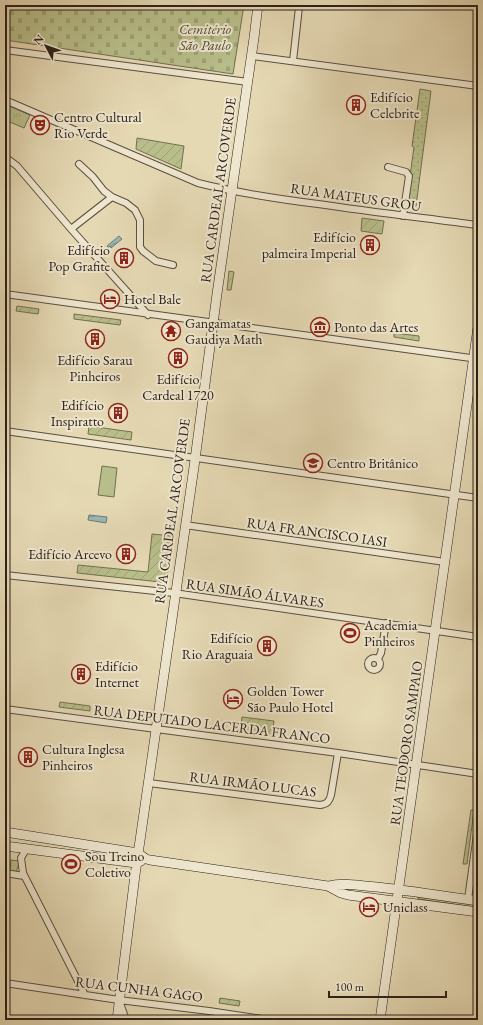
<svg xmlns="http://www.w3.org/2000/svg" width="483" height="1025" font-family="'EB Garamond',serif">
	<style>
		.grass { fill: url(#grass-dots); stroke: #727052 }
		.cemetery { fill: url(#cemetery-stones); stroke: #727052 }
		.park { fill: url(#park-tufts); stroke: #727052 }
		.garden { fill: url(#garden-furrows); stroke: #727052 }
		.pitch { fill: #b8be8a; stroke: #727052 }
		.water { fill: url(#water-waves); stroke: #6d7c78 }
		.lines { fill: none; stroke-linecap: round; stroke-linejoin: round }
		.street-casing { stroke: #5b4f40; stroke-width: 8 }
		.secondary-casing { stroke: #2d211a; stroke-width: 10 }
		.street { stroke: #eee6ce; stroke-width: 6 }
		.secondary { stroke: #eee6ce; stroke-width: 9 }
		.labels { text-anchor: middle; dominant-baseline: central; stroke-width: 4; stroke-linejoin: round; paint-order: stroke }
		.park-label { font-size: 14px; font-style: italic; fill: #504836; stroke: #eee6ce }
		.poi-label { font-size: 14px; fill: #2d211a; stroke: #eee6ce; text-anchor: start }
		.street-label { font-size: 14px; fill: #2d211a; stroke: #eee6ce }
	</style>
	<defs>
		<pattern id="grass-dots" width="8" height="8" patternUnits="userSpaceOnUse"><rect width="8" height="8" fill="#b8be8a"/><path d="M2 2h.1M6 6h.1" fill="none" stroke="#9ea376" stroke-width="1.8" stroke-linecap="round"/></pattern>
		<pattern id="cemetery-stones" width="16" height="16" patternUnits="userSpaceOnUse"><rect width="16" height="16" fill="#b8be8a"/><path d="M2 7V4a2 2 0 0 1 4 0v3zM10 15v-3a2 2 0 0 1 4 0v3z" fill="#9ea376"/></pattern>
		<pattern id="park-tufts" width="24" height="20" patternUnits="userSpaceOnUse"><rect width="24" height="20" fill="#b8be8a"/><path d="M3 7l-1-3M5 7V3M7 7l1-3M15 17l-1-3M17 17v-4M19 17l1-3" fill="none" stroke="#9ea376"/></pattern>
		<pattern id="garden-furrows" width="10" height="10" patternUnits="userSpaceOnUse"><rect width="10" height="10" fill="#b8be8a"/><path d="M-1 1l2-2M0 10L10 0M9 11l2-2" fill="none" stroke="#9ea376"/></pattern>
		<pattern id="water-waves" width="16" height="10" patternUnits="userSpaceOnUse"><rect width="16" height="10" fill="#98b8b6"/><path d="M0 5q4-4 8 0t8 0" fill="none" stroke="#7c9593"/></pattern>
	</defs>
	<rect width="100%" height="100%" fill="#e5d9b4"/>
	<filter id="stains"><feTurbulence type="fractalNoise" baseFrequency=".005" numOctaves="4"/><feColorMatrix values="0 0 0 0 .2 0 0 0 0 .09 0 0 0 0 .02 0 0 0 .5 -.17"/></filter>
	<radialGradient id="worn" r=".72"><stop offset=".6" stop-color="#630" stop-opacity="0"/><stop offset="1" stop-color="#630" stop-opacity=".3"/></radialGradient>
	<path class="grass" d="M420 89 431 91 416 206 406 205 414 147 412 146Z
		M418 897 478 905V908L418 899Z"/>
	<path class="cemetery" d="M5 5H244L233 74 5 40Z"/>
	<path class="park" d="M5 104 30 115 24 128 5 120Z
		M11 860 20 861 16 872 10 871Z"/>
	<path class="garden" d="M137 138 184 146 181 169 136 149Z
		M362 218 384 221 382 234 361 231Z
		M229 271 234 272 231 290H227Z
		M17 306 39 309 38 314 16 311Z
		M74 314 121 320 120 325 74 319Z
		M394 333 419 336V341L394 337Z
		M89 426 132 432 131 440 88 434Z
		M152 534 173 536 167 578 166 581 160 582 77 573 78 565 148 572Z
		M60 702 90 706V711L59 707Z
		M242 717 274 721 272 735 240 731Z
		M471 810H474L467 864H463Z
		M220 998 240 1001 239 1006 219 1003Z"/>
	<path class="pitch" d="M102 466 117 468 114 497 98 495Z"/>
	<path class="water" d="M119 236 122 239 111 248 110 246 108 248 107 246Z
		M89 515 107 517 106 523 88 520Z"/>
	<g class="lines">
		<defs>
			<path id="street" d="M5 50 248 82
				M252 56 478 86
				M293 61 299 7
				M5 100 198 183C238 193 278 199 318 204 371 212 425 218 478 225
				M5 157 17 166 71 229 148 315
				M79 164 93 177 104 191 112 197
				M388 167 406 172 409 176 403 216
				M71 229 112 197 126 203 135 210 140 220V247L143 251 156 261 173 265
				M5 294 478 359
				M5 431 478 498
				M185 525 445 562
				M5 575 174 593 478 637
				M368 664a6 6 0 1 1 12 0a6 6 0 1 1-12 0Z
				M378 659 381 653 386 623
				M5 709 338 753 478 774
				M149 783 320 805C327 804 329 802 331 795L338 753
				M27 848 21 858 23 873 85 995
				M5 873 24 876
				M468 899 478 827
				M5 983 119 1000 209 1011 269 1020
				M120 1003 126 1020"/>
			<path id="secondary" d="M5 832 138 853 146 859 150 860 328 886 341 893 348 895 478 912
				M5 846 136 863 141 861
				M328 886C344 882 360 886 377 887 411 891 444 896 478 901
				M117 1020 135 875 194 467 217 294 254 38 258 5
				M380 1020 478 327"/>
		</defs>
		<use href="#street" class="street-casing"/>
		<use href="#secondary" class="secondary-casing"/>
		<use href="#street" class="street"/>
		<use href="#secondary" class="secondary"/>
	</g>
	<defs>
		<symbol id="building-ring" viewBox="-11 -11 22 22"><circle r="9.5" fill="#eee6ce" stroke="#8f2418" stroke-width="1.5"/><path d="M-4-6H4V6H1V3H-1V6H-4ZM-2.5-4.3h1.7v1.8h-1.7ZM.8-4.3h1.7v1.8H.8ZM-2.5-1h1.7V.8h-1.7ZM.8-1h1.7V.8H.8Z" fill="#8f2418"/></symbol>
		<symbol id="theatre-ring" viewBox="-11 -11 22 22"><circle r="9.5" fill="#eee6ce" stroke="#8f2418" stroke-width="1.5"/><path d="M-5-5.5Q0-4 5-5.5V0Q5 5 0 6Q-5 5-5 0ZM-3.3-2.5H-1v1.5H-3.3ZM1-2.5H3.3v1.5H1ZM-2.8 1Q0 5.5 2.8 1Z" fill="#8f2418"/></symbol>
		<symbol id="hotel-ring" viewBox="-11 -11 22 22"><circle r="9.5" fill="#eee6ce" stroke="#8f2418" stroke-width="1.5"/><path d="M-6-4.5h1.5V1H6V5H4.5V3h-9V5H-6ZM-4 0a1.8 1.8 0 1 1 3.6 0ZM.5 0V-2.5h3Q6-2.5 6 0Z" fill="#8f2418"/></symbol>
		<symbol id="museum-ring" viewBox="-11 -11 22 22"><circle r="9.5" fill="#eee6ce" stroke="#8f2418" stroke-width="1.5"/><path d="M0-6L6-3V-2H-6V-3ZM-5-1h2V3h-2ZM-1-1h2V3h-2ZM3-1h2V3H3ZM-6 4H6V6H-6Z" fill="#8f2418"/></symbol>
		<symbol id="temple-ring" viewBox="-11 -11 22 22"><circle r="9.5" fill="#eee6ce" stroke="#8f2418" stroke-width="1.5"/><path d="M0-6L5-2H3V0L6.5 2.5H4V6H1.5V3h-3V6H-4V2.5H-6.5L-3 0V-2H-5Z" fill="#8f2418"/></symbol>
		<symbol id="school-ring" viewBox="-11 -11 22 22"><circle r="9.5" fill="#eee6ce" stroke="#8f2418" stroke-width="1.5"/><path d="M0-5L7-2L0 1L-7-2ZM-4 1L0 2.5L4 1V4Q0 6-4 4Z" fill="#8f2418"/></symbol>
		<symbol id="stadium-ring" viewBox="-11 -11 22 22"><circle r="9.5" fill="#eee6ce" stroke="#8f2418" stroke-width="1.5"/><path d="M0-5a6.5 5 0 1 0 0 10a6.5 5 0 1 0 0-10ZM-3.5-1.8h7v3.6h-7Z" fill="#8f2418"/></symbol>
	</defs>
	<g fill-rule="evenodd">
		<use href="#building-ring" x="345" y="94" width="22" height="22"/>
		<use href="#theatre-ring" x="29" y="114" width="22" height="22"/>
		<use href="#building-ring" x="359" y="234" width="22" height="22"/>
		<use href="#building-ring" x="113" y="247" width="22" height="22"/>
		<use href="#hotel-ring" x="99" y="288" width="22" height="22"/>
		<use href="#museum-ring" x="309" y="316" width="22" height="22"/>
		<use href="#temple-ring" x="160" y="320" width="22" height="22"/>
		<use href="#building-ring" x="84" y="328" width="22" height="22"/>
		<use href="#building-ring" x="167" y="347" width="22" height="22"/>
		<use href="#building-ring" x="107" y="402" width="22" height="22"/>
		<use href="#school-ring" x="302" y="452" width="22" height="22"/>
		<use href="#building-ring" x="115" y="543" width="22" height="22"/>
		<use href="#stadium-ring" x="339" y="622" width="22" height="22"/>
		<use href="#building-ring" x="256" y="635" width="22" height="22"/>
		<use href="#building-ring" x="70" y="663" width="22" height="22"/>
		<use href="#hotel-ring" x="222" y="688" width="22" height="22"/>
		<use href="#building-ring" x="17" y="746" width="22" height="22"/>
		<use href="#stadium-ring" x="60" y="853" width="22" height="22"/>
		<use href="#hotel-ring" x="358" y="896" width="22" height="22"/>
	</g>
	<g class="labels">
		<g class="park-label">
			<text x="205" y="29">Cemitério<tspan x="205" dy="16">São Paulo</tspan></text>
		</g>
		<g class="poi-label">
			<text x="370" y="97">Edifício<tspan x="370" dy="16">Celebrite</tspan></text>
			<text x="54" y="117">Centro Cultural<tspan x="54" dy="16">Rio Verde</tspan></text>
			<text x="356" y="237" text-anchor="end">Edifício<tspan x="356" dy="16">palmeira Imperial</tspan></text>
			<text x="110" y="250" text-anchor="end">Edifício<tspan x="110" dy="16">Pop Grafite</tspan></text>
			<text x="124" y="299">Hotel Bale</text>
			<text x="185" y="323">Gangamatas<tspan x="185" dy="16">Gaudiya Math</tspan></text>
			<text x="334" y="327">Ponto das Artes</text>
			<text x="95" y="360" text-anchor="middle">Edifício Sarau<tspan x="95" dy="16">Pinheiros</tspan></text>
			<text x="178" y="379" text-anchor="middle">Edifício<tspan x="178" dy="16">Cardeal 1720</tspan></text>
			<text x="104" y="405" text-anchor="end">Edifício<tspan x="104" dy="16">Inspiratto</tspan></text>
			<text x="327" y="463">Centro Britânico</text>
			<text x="112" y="554" text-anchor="end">Edifício Arcevo</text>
			<text x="364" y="625">Academia<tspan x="364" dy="16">Pinheiros</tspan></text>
			<text x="253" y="638" text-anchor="end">Edifício<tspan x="253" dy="16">Rio Araguaia</tspan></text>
			<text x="95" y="666">Edifício<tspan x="95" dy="16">Internet</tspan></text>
			<text x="247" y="691">Golden Tower<tspan x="247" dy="16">São Paulo Hotel</tspan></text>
			<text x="42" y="749">Cultura Inglesa<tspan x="42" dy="16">Pinheiros</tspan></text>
			<text x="85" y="856">Sou Treino<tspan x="85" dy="16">Coletivo</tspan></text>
			<text x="383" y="907">Uniclass</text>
		</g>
		<g class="street-label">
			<text transform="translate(218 190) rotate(-82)">RUA CARDEAL ARCOVERDE</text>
			<text transform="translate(356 197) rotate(8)">RUA MATEUS GROU</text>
			<text transform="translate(172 511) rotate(-82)">RUA CARDEAL ARCOVERDE</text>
			<text transform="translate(317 532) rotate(8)">RUA FRANCISCO IASI</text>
			<text transform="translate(255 593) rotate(8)">RUA SIMÃO ÁLVARES</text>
			<text transform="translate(212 724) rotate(7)">RUA DEPUTADO LACERDA FRANCO</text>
			<text transform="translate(406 743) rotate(-82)">RUA TEODORO SAMPAIO</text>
			<text transform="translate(253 784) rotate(7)">RUA IRMÃO LUCAS</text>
			<text transform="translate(139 989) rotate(7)">RUA CUNHA GAGO</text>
		</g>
	</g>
	<rect width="483" height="1025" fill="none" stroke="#e5d9b4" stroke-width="20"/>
	<rect x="6" y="6" width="471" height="1013" fill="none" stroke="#2d211a" stroke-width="2"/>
	<rect x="10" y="10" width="463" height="1005" fill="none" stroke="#2d211a"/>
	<g transform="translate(46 46) rotate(311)" stroke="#eee6ce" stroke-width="3" paint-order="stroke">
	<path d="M0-3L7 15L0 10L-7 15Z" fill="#2d211a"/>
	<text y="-6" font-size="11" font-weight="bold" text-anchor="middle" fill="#2d211a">N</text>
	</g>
	<path d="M329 991v6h117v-6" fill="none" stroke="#2d211a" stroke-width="2"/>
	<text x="335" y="991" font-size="12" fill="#2d211a" stroke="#eee6ce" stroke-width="3" paint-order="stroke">100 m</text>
	<rect width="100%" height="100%" filter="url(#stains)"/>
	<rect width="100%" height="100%" fill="url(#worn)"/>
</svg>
